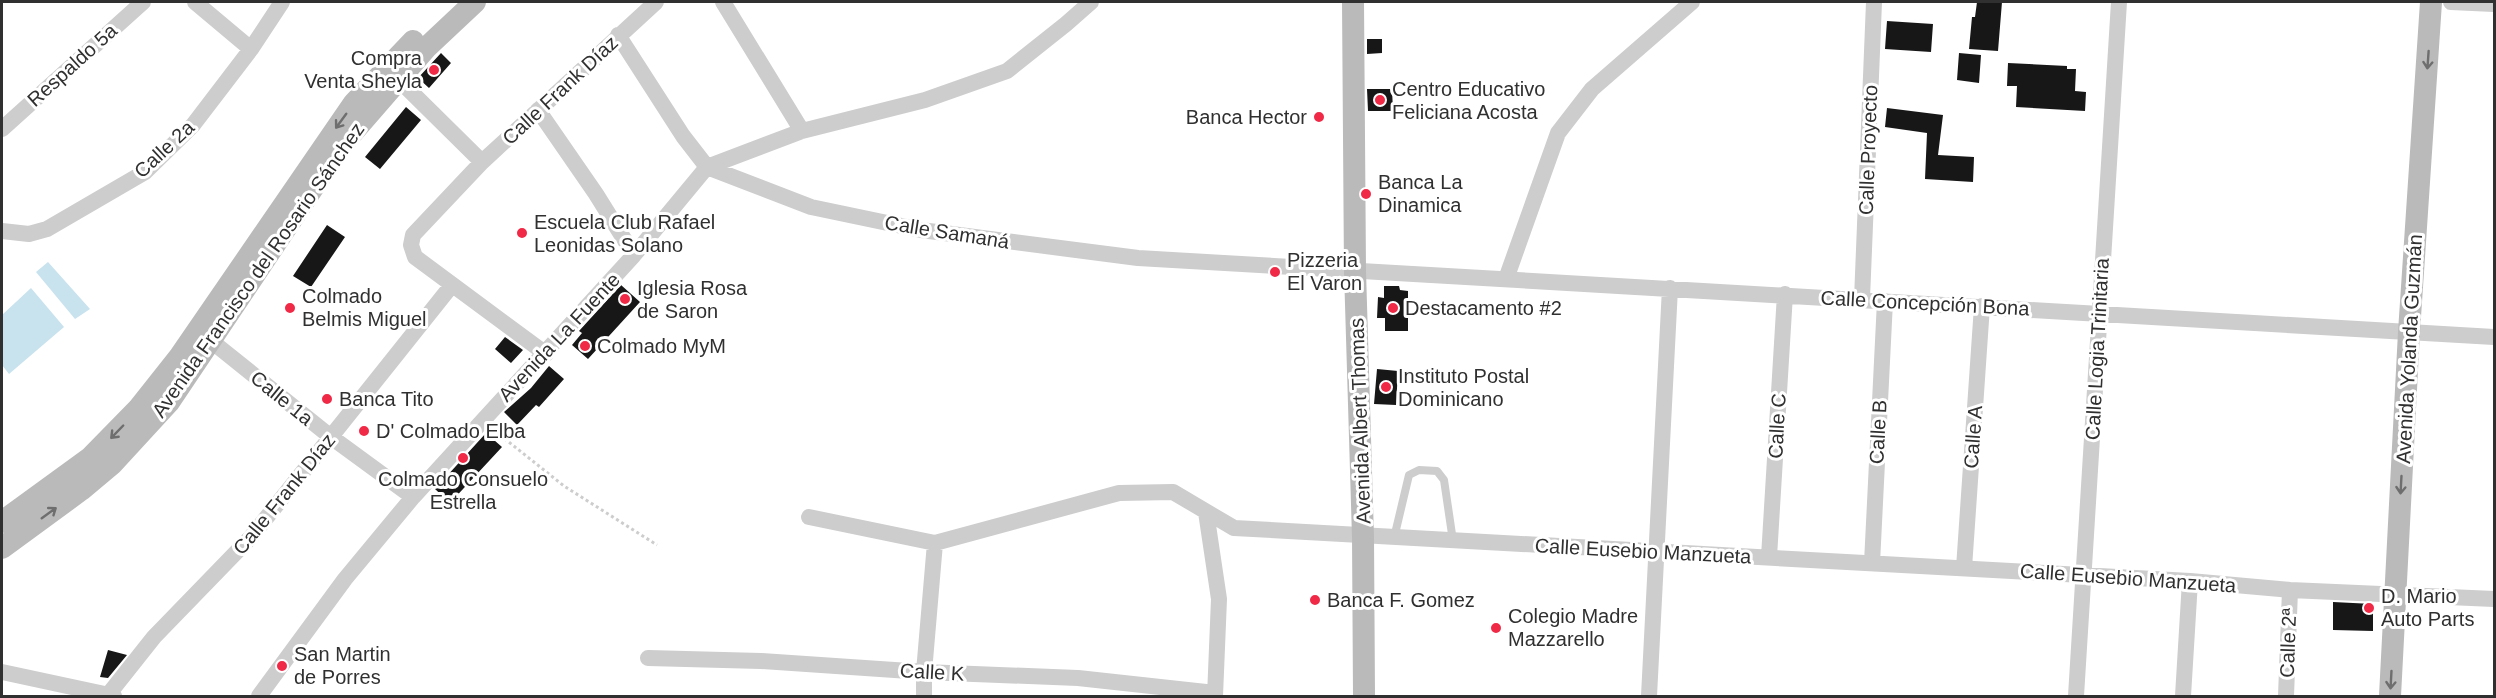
<svg xmlns="http://www.w3.org/2000/svg" width="2496" height="698" font-family="Helvetica,sans-serif">
	<style>
		.water { fill: #c8e2ee }
		.building { fill: #171717 }
		.lines { fill: none; stroke-linecap: round; stroke-linejoin: round }
		.path { stroke: #cdcdcd; stroke-width: 3; stroke-dasharray: 3 3; stroke-linecap: butt }
		.service { stroke: #cdcdcd; stroke-width: 8 }
		.minor { stroke: #cdcdcd; stroke-width: 16 }
		.secondary { stroke: #bababa; stroke-width: 22 }
		.oneway { stroke: #6e6e6e }
		.poi-dot { fill: #ef2946; stroke: #fff; stroke-width: 2 }
		.labels { text-anchor: middle; dominant-baseline: central; stroke-width: 6; stroke-linejoin: round; paint-order: stroke }
		.poi-label { font-size: 20px; fill: #303030; stroke: #fff; text-anchor: start }
		.street-label { font-size: 20px; fill: #303030; stroke: #fff }
	</style>
	<rect width="100%" height="100%" fill="#fff"/>
	<path class="water" d="M48 262 90 309 75 319 36 272Z
		M31 288 64 327 9 374 2 365V315Z"/>
	<path class="building" d="M1977 2H2002L1998 51 1969 49 1972 17H1975Z
		M1887 21 1933 24 1931 52 1885 49Z
		M1367 39H1382V53L1367 54Z
		M441 53 451 63 429 88 418 78Z
		M1959 53 1981 55 1979 83 1957 80Z
		M2008 63 2067 66V69H2076L2075 91 2086 92 2085 111 2016 107 2017 86H2007Z
		M1367 89H1392L1393 111H1368Z
		M406 107 421 120 380 169 365 157Z
		M1887 108 1943 115 1938 155 1974 157 1973 182 1925 179 1927 133 1885 127Z
		M327 225 345 237 311 287 293 276Z
		M621 285 640 302 588 359 572 345 582 333 579 331Z
		M1384 286H1399L1400 290 1408 291V331H1385V318H1377L1378 297 1384 298Z
		M505 337 523 350 511 363 495 349Z
		M549 366 564 379 539 407 536 405 517 425 504 412 531 388Z
		M1377 369 1398 371 1396 405 1374 404Z
		M486 433 502 447 450 503 435 489Z
		M2333 602 2373 604V631L2333 630Z
		M108 650 127 655 108 678 100 677Z"/>
	<g class="lines">
		<path class="path" d="M495 431 564 486 657 545"/>
		<path class="service" d="M1394 538 1409 475 1419 470 1437 471 1444 480 1453 541"/>
		<path class="minor" d="M195 2 251 49
			M723 2 802 131
			M2451 2 2494 4
			M618 35 683 136 707 167 811 207 921 230 1138 258 2494 337
			M399 80 482 162
			M538 110 596 194 634 255
			M2 129 143 2
			M2 231 29 234 47 229 145 172 193 125 251 49 282 2
			M1506 279 1558 133 1592 89 1692 2
			M1862 299 1874 2
			M210 340 331 437 413 497
			M546 354 415 257 411 245 413 235 482 162 656 2
			M1206 512 1219 599 1215 696
			M809 517 935 543 1119 493 1173 492 1234 528 2190 581 2290 590 2494 599
			M1769 557 1785 294
			M1872 563 1885 301
			M1964 568 1982 306
			M648 658 761 661 924 672 1078 678 1215 693
			M2 672 114 696
			M108 695 154 637 251 537 452 285
			M259 696 345 579 413 497 634 255 707 167 802 131 925 100 1007 71 1066 24 1091 2
			M924 696V672L935 543
			M1649 696 1670 288
			M2076 696 2119 2
			M2183 696 2190 581
			M2286 696 2290 590"/>
		<path class="secondary" d="M1353 2 1355 271 1363 537 1364 696
			M2 522 90 458 138 409 180 356 354 103 413 41
			M2 548 81 490 112 464 169 402 341 146 426 48 475 2
			M2390 696 2409 332 2431 2"/>
	</g>
	<defs><path id="oneway-shaft" d="M-6 0H5M1.5-3L5.5 0L1.5 3" fill="none" stroke-width="1.6" stroke-linecap="round" stroke-linejoin="round" transform="scale(1.5)"/></defs>
	<g class="oneway">
		<use href="#oneway-shaft" transform="translate(2428 60) rotate(94)"/>
		<use href="#oneway-shaft" transform="translate(341 121) rotate(126)"/>
		<use href="#oneway-shaft" transform="translate(117 432) rotate(134)"/>
		<use href="#oneway-shaft" transform="translate(2401 485) rotate(93)"/>
		<use href="#oneway-shaft" transform="translate(49 513) rotate(-36)"/>
		<use href="#oneway-shaft" transform="translate(2391 680) rotate(93)"/>
	</g>
	<g class="poi-dot">
		<circle cx="434" cy="70" r="6"/>
		<circle cx="1380" cy="100" r="6"/>
		<circle cx="1319" cy="117" r="6"/>
		<circle cx="1366" cy="194" r="6"/>
		<circle cx="522" cy="233" r="6"/>
		<circle cx="1275" cy="272" r="6"/>
		<circle cx="625" cy="299" r="6"/>
		<circle cx="290" cy="308" r="6"/>
		<circle cx="1393" cy="308" r="6"/>
		<circle cx="585" cy="346" r="6"/>
		<circle cx="1386" cy="387" r="6"/>
		<circle cx="327" cy="399" r="6"/>
		<circle cx="364" cy="431" r="6"/>
		<circle cx="463" cy="458" r="6"/>
		<circle cx="1315" cy="600" r="6"/>
		<circle cx="2369" cy="608" r="6"/>
		<circle cx="1496" cy="628" r="6"/>
		<circle cx="282" cy="666" r="6"/>
	</g>
	<g class="labels">
		<g class="poi-label">
			<text x="422" y="58" text-anchor="end">Compra<tspan x="422" dy="23">Venta Sheyla</tspan></text>
			<text x="1392" y="89">Centro Educativo<tspan x="1392" dy="23">Feliciana Acosta</tspan></text>
			<text x="1307" y="117" text-anchor="end">Banca Hector</text>
			<text x="1378" y="182">Banca La<tspan x="1378" dy="23">Dinamica</tspan></text>
			<text x="534" y="222">Escuela Club Rafael<tspan x="534" dy="23">Leonidas Solano</tspan></text>
			<text x="1287" y="260">Pizzeria<tspan x="1287" dy="23">El Varon</tspan></text>
			<text x="637" y="288">Iglesia Rosa<tspan x="637" dy="23">de Saron</tspan></text>
			<text x="302" y="296">Colmado<tspan x="302" dy="23">Belmis Miguel</tspan></text>
			<text x="1405" y="308">Destacamento #2</text>
			<text x="597" y="346">Colmado MyM</text>
			<text x="1398" y="376">Instituto Postal<tspan x="1398" dy="23">Dominicano</tspan></text>
			<text x="339" y="399">Banca Tito</text>
			<text x="376" y="431">D' Colmado Elba</text>
			<text x="463" y="479" text-anchor="middle">Colmado Consuelo<tspan x="463" dy="23">Estrella</tspan></text>
			<text x="2381" y="596">D. Mario<tspan x="2381" dy="23">Auto Parts</tspan></text>
			<text x="1327" y="600">Banca F. Gomez</text>
			<text x="1508" y="616">Colegio Madre<tspan x="1508" dy="23">Mazzarello</tspan></text>
			<text x="294" y="654">San Martin<tspan x="294" dy="23">de Porres</tspan></text>
		</g>
		<g class="street-label">
			<text transform="translate(72 65) rotate(-42)">Respaldo 5a</text>
			<text transform="translate(560 90) rotate(-43)">Calle Frank Díaz</text>
			<text transform="translate(164 149) rotate(-43)">Calle 2a</text>
			<text transform="translate(1868 150) rotate(-88)">Calle Proyecto</text>
			<text transform="translate(947 232) rotate(9)">Calle Samaná</text>
			<text transform="translate(258 270) rotate(-55)">Avenida Francisco del Rosario Sánchez</text>
			<text transform="translate(1925 303) rotate(3)">Calle Concepción Bona</text>
			<text transform="translate(559 337) rotate(-47)">Avenida La Fuente</text>
			<text transform="translate(2097 349) rotate(-87)">Calle Logia Trinitaria</text>
			<text transform="translate(2409 349) rotate(-87)">Avenida Yolanda Guzmán</text>
			<text transform="translate(282 398) rotate(39)">Calle 1a</text>
			<text transform="translate(1360 421) rotate(-92)">Avenida Albert Thomas</text>
			<text transform="translate(1777 426) rotate(-87)">Calle C</text>
			<text transform="translate(1878 432) rotate(-87)">Calle B</text>
			<text transform="translate(1973 437) rotate(-86)">Calle A</text>
			<text transform="translate(284 494) rotate(-51)">Calle Frank Díaz</text>
			<text transform="translate(1643 551) rotate(3)">Calle Eusebio Manzueta</text>
			<text transform="translate(2128 578) rotate(4)">Calle Eusebio Manzueta</text>
			<text transform="translate(2288 643) rotate(-88)">Calle 2ª</text>
			<text transform="translate(932 672) rotate(3)">Calle K</text>
		</g>
	</g>
	<rect width="2496" height="698" fill="none" stroke="#303030" stroke-width="6"/>
</svg>
